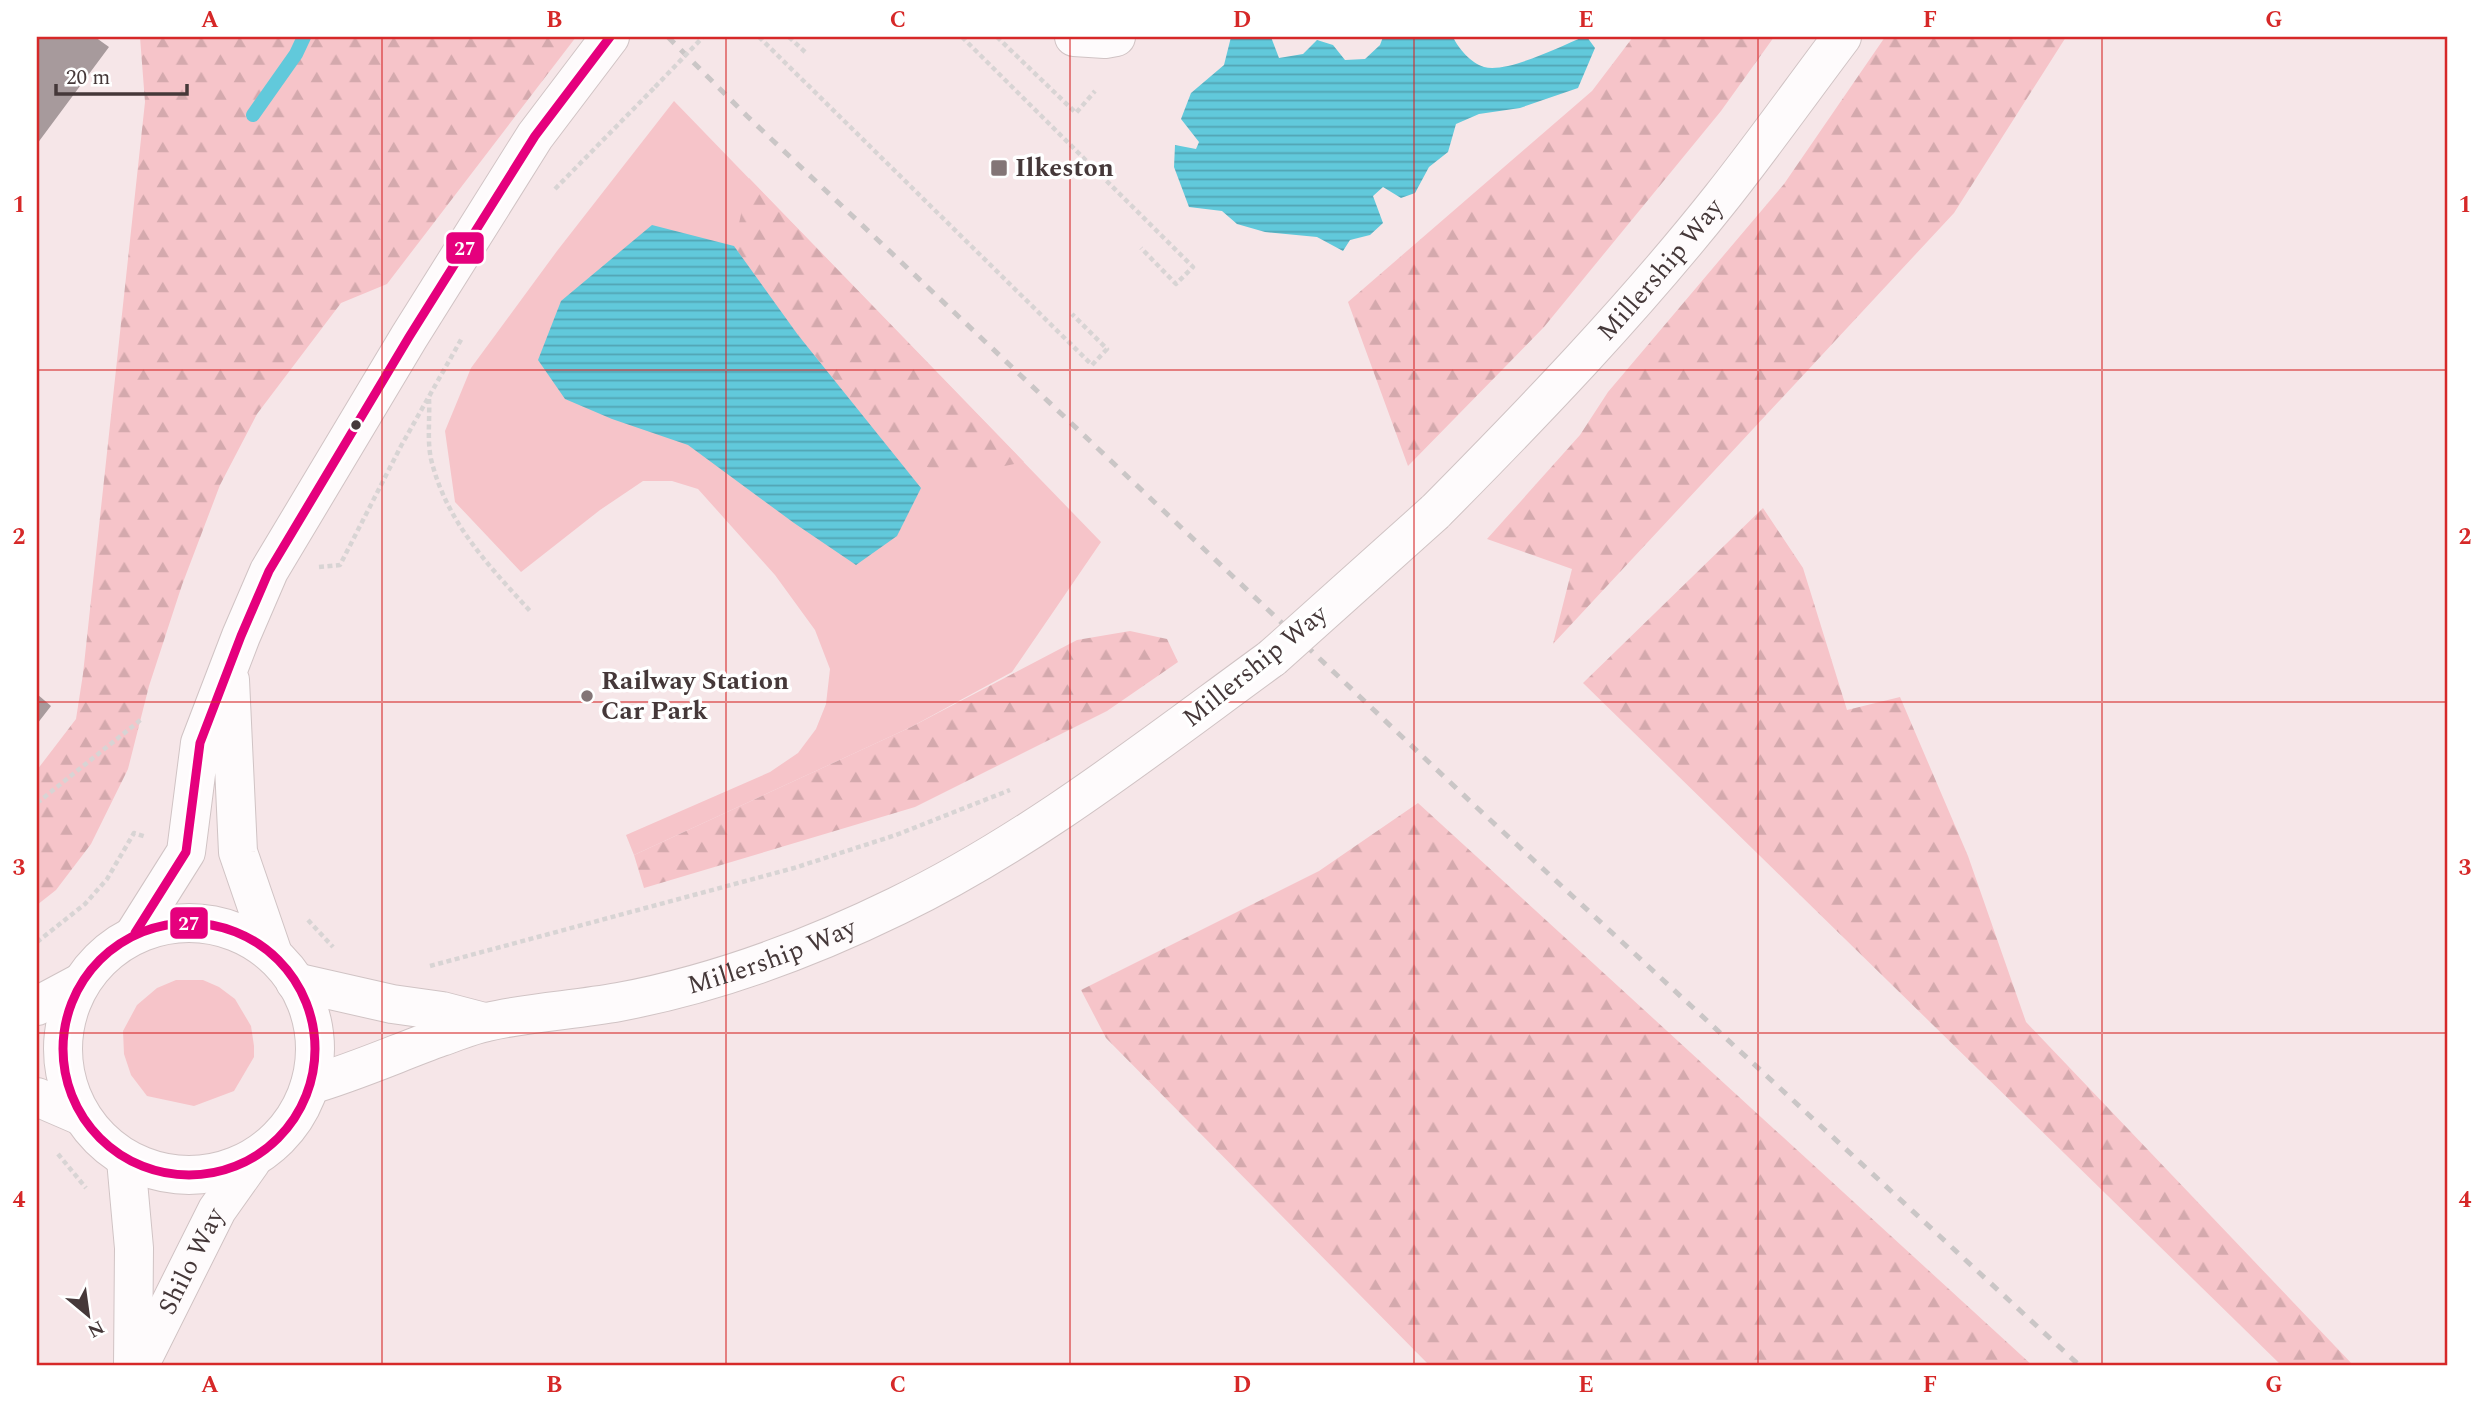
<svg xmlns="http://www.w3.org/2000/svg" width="2484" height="1403" font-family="Spectral,serif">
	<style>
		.green { fill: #f6c4c9 }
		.forest { fill: url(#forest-firs) }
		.water { fill: url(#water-rules) }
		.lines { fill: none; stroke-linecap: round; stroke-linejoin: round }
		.stream { stroke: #61c9db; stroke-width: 14 }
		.building { fill: #a79a9c }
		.minor-casing { stroke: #d0c3c4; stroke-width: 40 }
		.major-casing { stroke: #d0c3c4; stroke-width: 40 }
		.path { stroke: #d8d4d4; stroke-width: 4.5; stroke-dasharray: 5 3.5; stroke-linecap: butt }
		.minor { stroke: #fefbfc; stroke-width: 38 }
		.major { stroke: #fefbfc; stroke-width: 38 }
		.rail { stroke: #cac6c6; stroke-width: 5; stroke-dasharray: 9 9; stroke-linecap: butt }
		.major-bridge-casing { stroke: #d0c3c4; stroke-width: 40; stroke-linecap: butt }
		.path-bridge { stroke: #d8d4d4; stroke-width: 4.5; stroke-dasharray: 5 3.5; stroke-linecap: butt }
		.major-bridge { stroke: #fefbfc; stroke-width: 38 }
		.bus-1-casing { stroke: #fff; stroke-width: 14 }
		.bus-1 { stroke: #e5007d; stroke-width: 9 }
		.grid { fill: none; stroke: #d62828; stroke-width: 2; stroke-opacity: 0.55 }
		.poi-dot { fill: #837576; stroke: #fff; stroke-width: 2.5 }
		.bus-dot { fill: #453839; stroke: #fff; stroke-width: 2.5 }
		.labels { text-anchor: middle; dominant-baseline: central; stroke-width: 7; stroke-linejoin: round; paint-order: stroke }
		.poi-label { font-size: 26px; font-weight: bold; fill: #453839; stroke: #fff; text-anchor: start }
		.street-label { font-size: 26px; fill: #453839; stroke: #fff }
		.line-badge { stroke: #fff; stroke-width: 2.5 }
		.badge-label { font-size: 19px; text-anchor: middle; font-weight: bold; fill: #fff }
		.neatline { fill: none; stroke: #d62828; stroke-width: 2.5 }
		.grid-label { font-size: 23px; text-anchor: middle; font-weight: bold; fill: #d62828 }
	</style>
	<defs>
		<pattern id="forest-firs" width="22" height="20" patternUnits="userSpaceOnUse" patternTransform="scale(1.75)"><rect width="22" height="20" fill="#f6c4c9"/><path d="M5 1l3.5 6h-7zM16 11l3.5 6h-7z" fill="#d4a9ad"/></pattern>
		<pattern id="water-rules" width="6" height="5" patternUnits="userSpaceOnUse" patternTransform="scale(1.75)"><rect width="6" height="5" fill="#61c9db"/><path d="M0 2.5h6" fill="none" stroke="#52a4b3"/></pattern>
	</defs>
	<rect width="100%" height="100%" fill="#f6e6e8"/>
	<path class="green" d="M674 101 1101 542 1012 672 911 727 634 855 626 835 770 772 798 753 816 729 826 704 830 669 815 630 775 575 698 489 672 481H643L600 510 521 572 455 502 445 431 471 368 557 251Z
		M176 980H203L219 987 235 999 251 1026 254 1046V1057L234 1091 194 1106 147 1096 131 1075 124 1054 123 1031 137 1005 157 988Z"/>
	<path class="forest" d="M140 37H576L387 284 341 303 257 414 220 485 182 585 149 686 128 769 91 844 56 890 37 905V770L76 719 83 674 145 102Z
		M1633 37H1774L1721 111 1544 327 1408 466 1348 302 1592 91Z
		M1885 37H2066L1954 213 1553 644 1572 569 1487 539 1580 435 1608 392 1784 184Z
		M749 178 1024 462 975 472 939 475 877 432 798 335 734 246Z
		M1763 508 1803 568 1847 710 1900 697 1968 856 2026 1022 2354 1366H2282L1583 683Z
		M1130 631 1167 639 1178 662 1107 711 915 807 644 888 634 855 911 727 1077 640Z
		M1418 803 2033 1366H1430L1106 1038 1081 990 1319 871Z"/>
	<path class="water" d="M1231 37H1271L1279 58 1303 54 1317 40 1333 45 1345 60 1365 59 1380 45 1383 37H1453C1458 48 1471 63 1484 67 1508 73 1559 47 1583 37H1587L1595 48 1578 88 1520 108 1479 114 1456 124 1448 152 1429 167 1415 193 1401 198 1383 187 1373 196 1383 223 1370 235 1350 240 1343 251 1317 237 1265 232 1237 224 1222 211 1189 207 1174 167 1175 145 1196 149 1199 142 1181 119 1191 93 1224 65Z
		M652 225 734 246 798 335 921 488 897 536 856 565 794 523 688 445 612 419 565 399 538 360 561 301Z"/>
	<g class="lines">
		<path class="stream" d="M253 115 296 54 304 37"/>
	</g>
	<path class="building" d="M37 37H95L109 47 37 144Z
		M37 694 51 706 37 724Z"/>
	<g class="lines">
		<defs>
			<path id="minor" d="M1074 37 1105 39 1116 37
				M230 680 238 852 273 954
				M135 933 186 852 200 743 241 636 269 571 409 337 535 136 610 37
				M37 1006 80 983
				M37 1097 81 1116"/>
			<g id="major">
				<path id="s1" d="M1435 512C1534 412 1633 309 1721 198 1763 145 1802 90 1842 37"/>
				<circle cx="189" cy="1049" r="126"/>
				<path d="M295 982 392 1004 442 1011 484 1022"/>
				<path id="s2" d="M310 1085C355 1072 397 1053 441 1037 456 1032 471 1025 487 1022 530 1012 575 1010 619 1002 715 984 809 949 897 906 1033 840 1151 746 1272 658"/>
				<path d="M126 1160 134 1248 133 1366"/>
				<path id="s3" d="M139 1366 217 1210 251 1162"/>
			</g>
		</defs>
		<use href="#minor" class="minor-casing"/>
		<use href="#major" class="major-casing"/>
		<path class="path" d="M759 37 1092 365 1107 349 1072 314
			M789 37 805 52
			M962 37 1193 267 1176 284 1141 248
			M997 37 1076 113 1095 91
			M555 189 655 87
			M429 399C430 418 427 440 431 459 446 522 489 566 531 612
			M319 567 340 565 401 446 462 338
			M37 803 143 718
			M308 920 333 947
			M37 942 85 904 107 879 134 833 146 837
			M430 966 794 868 896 835 1010 790
			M58 1154 86 1188"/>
		<use href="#minor" class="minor"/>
		<use href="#major" class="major"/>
		<path class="rail" d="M668 37 747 116 1473 804 2080 1366"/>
		<defs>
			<path id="major-bridge" d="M1272 658 1435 512"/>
		</defs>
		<use href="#major-bridge" class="major-bridge-casing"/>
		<path class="path-bridge" d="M655 87 703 37"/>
		<use href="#major-bridge" class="major-bridge"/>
		<defs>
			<path id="bus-1" d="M63 1049a126 126 0 1 1 252 0a126 126 0 1 1-252 0Z
				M135 933 186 852 200 743 241 636 269 571 409 337 535 136 610 37"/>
		</defs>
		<use href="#bus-1" class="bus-1-casing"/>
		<use href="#bus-1" class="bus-1"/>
	</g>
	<path class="grid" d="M382 37V1366M726 37V1366M1070 37V1366M1414 37V1366M1758 37V1366M2102 37V1366M37 370H2447M37 702H2447M37 1033H2447"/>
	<g class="poi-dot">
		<rect x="990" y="159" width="18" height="18" rx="3.5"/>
		<circle cx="587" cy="696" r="7"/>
	</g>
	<circle class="bus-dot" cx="356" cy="425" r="6"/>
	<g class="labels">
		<g class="poi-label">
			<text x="1015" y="168">Ilkeston</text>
			<text x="601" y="681">Railway Station<tspan x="601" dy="30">Car Park</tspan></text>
		</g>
		<g class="street-label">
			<text stroke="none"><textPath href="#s1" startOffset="331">Millership Way</textPath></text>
			<text transform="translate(1255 666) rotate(-39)">Millership Way</text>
			<text stroke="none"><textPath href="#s2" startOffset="481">Millership Way</textPath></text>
			<text stroke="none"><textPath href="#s3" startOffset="117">Shilo Way</textPath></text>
		</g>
	</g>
	<g class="line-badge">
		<rect x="445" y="231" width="40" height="34" rx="7" fill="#e5007d"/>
		<rect x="169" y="906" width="40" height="34" rx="7" fill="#e5007d"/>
	</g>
	<g class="badge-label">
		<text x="465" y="255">27</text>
		<text x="189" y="930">27</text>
	</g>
	<rect width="2484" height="1403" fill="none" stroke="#ffffff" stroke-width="77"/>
	<g transform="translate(88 1315) rotate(151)" stroke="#ffffff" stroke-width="5" paint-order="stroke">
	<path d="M0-5L12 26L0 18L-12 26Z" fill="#453839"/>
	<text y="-10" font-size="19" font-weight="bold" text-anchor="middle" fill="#453839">N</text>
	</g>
	<path d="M56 84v10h131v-10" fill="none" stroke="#453839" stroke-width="3.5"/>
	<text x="66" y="84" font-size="21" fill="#453839" stroke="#ffffff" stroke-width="5" paint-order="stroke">20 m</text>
	<rect x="38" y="38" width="2408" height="1326" class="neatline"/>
	<g class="grid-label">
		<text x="210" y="27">A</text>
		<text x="554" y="27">B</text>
		<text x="898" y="27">C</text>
		<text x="1242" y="27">D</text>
		<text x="1586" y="27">E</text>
		<text x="1930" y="27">F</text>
		<text x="2274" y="27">G</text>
		<text x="19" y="212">1</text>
		<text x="2465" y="212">1</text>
		<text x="19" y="544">2</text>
		<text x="2465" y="544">2</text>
		<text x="19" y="875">3</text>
		<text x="2465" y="875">3</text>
		<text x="19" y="1207">4</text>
		<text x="2465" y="1207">4</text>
		<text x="210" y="1392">A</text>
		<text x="554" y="1392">B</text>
		<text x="898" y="1392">C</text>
		<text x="1242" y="1392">D</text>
		<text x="1586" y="1392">E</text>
		<text x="1930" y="1392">F</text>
		<text x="2274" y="1392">G</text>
	</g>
</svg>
